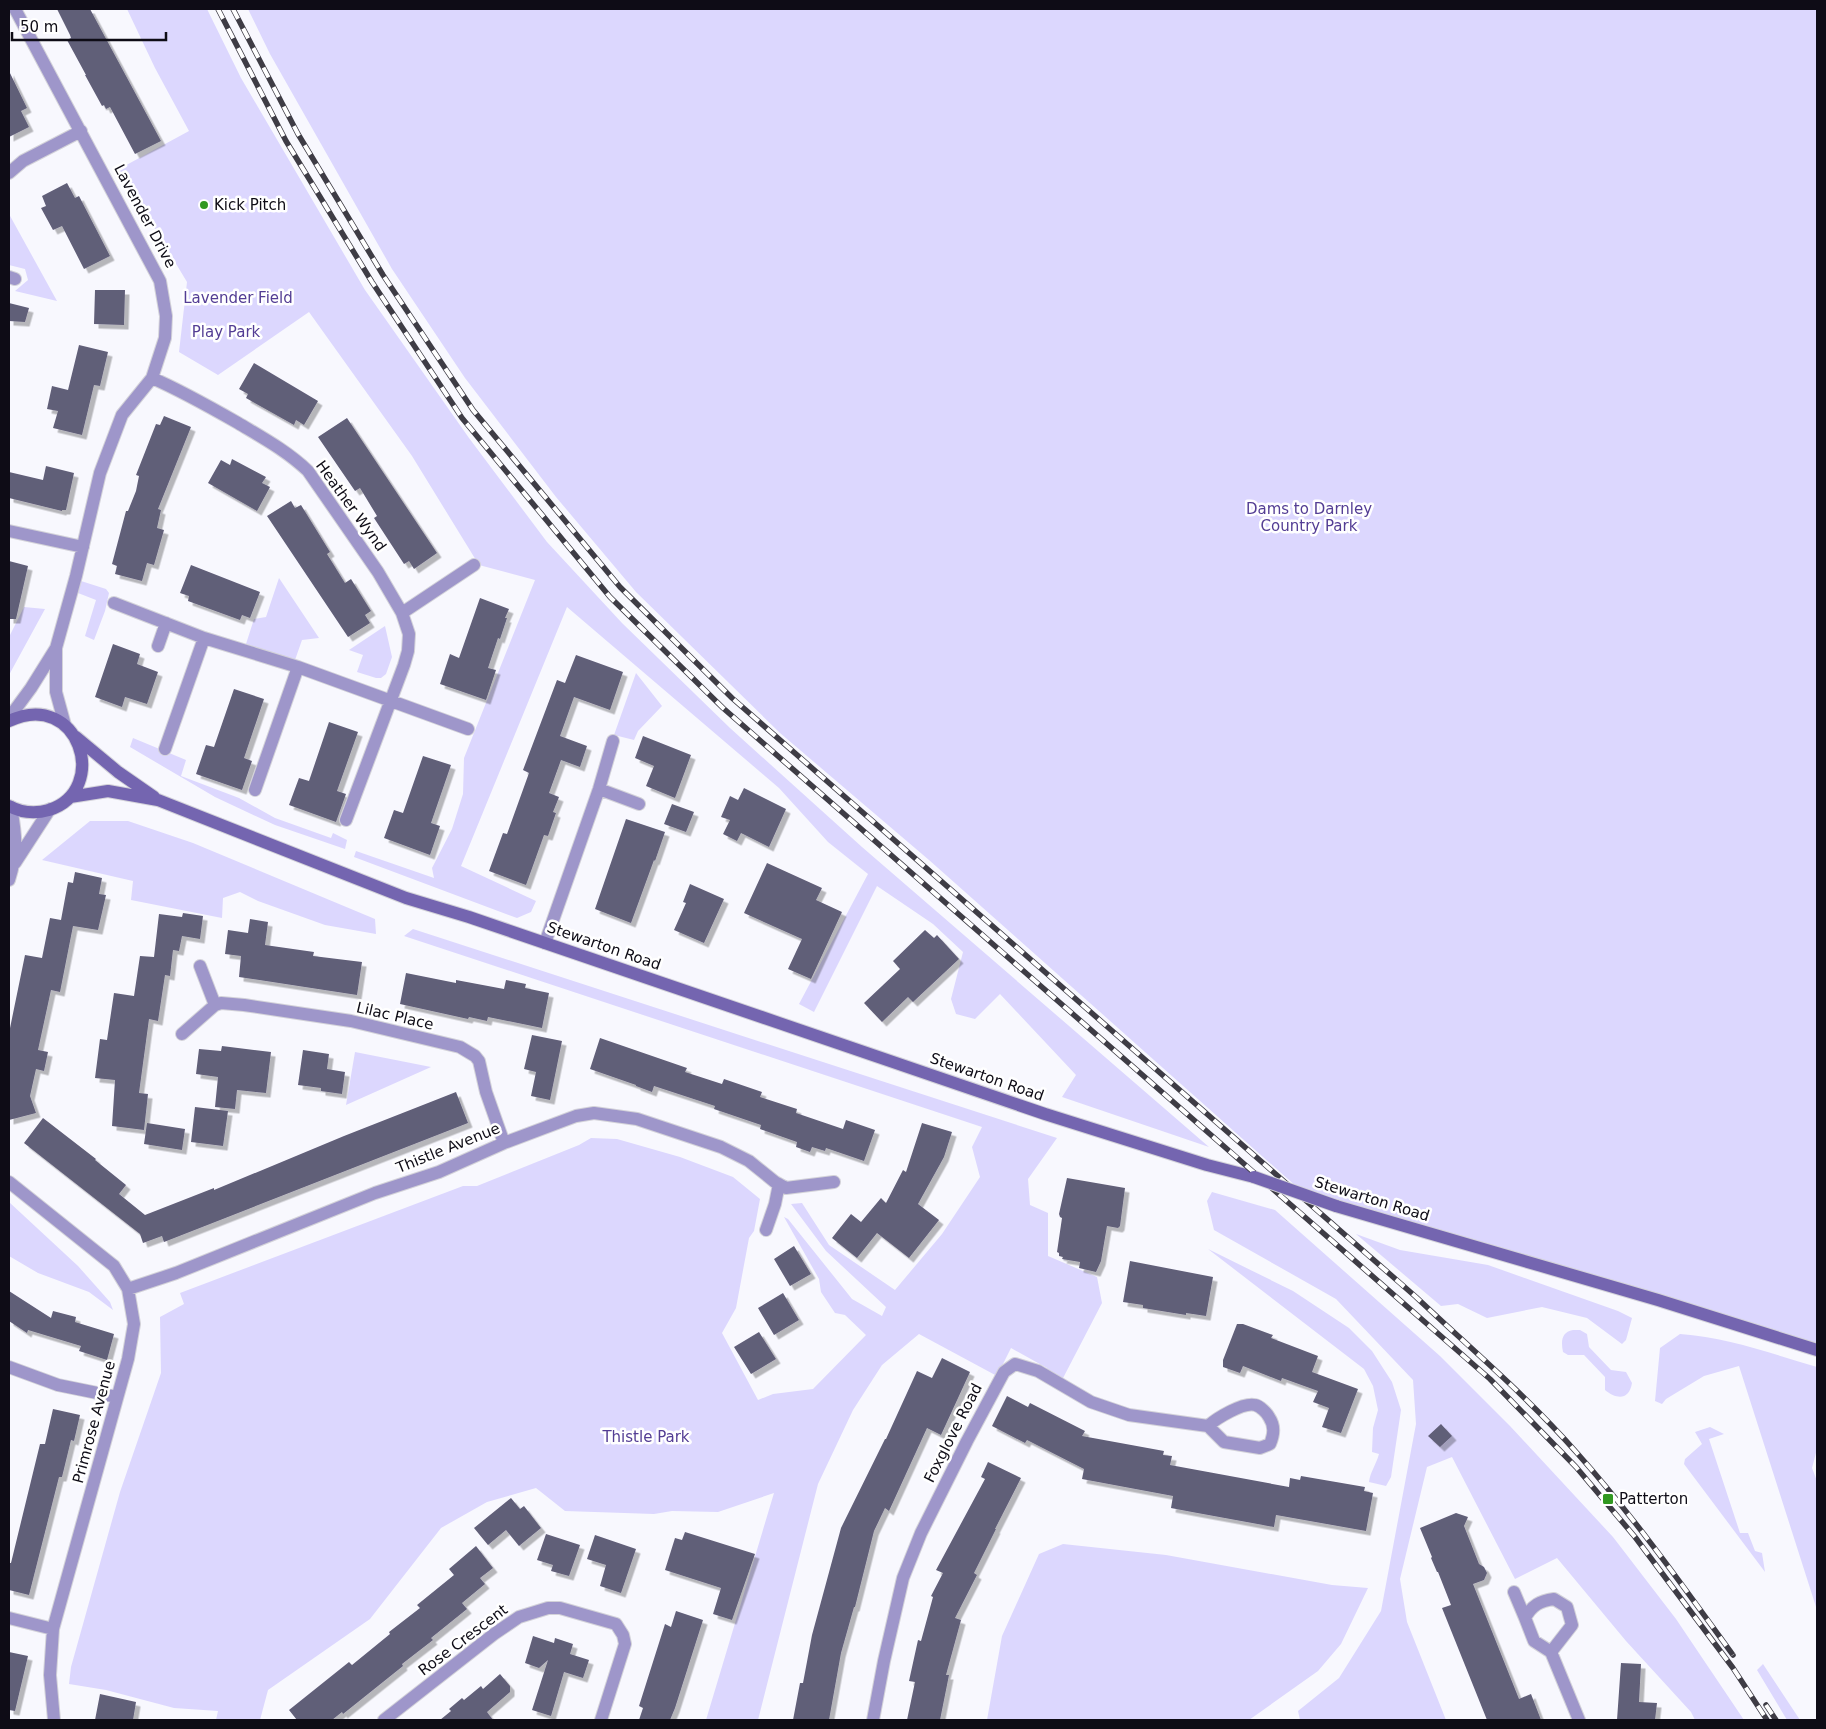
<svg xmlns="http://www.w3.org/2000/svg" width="1826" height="1729" font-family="'DejaVu Sans',sans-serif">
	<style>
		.green { fill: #dcd7fe }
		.building { fill: #615e78; filter: url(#shadow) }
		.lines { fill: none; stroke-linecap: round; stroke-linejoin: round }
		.minor-casing { stroke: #d3d2d9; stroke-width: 14 }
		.secondary-casing { stroke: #d3d2d9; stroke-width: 14 }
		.minor { stroke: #9e96ca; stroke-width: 12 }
		.secondary { stroke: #7465b0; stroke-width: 12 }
		.rail-casing { stroke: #3e3c45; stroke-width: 5.5 }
		.rail { stroke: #fff; stroke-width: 4; stroke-dasharray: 11; stroke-linecap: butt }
		.secondary-bridge-casing { stroke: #d3d2d9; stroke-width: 14; stroke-linecap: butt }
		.secondary-bridge { stroke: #7465b0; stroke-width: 12 }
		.poi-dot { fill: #319821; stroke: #fff; stroke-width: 2 }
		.labels { text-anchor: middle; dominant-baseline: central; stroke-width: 5; stroke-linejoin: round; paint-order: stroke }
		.poi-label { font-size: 15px; fill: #0e0c16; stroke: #fff; text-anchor: start }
		.street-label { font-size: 15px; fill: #0e0c16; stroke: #fff }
		.park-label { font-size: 15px; fill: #533d94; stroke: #fff }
	</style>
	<defs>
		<filter id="shadow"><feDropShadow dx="4.5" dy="4.5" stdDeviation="0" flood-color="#0004"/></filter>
	</defs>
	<rect width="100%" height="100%" fill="#f8f8fe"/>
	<path class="green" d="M127 9H207L241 78 365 290 469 438 547 542 622 623 730 728 862 847 1209 1147 1062 1097 1076 1075 1000 994 975 1019 956 1014 951 999 963 952 933 924 877 886 814 1012 799 1004 868 874 828 842 779 788 567 607 461 866 536 901 531 912 517 918 354 857 356 851 434 878 432 868 452 829 463 794 464 758 535 580 479 565 412 456 309 312 218 375 179 352 187 282 119 169 189 131 155 68Z
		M248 9H1817V1351L1307 1196 929 860 780 733 636 592 556 497 465 378 392 269 270 54Z
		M9 214 57 301 15 291 28 280 25 269 9 265Z
		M279 578 319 638 302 640 295 660 246 644 254 619 266 617Z
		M81 581 106 589 109 593 105 611 94 640 85 636 96 600 78 593Z
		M24 607 45 609 9 675V637Z
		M385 626 392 657 386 674 381 678H376L357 672 363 655 349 650Z
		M636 673 662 706 638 731 634 740 614 735Z
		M133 738 186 760 181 776 239 798 275 818 331 838 333 833 347 840 345 849 275 825 215 797 130 747Z
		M90 821H128L193 843 375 919 376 934 325 925 258 901 240 892 223 898 222 918 131 900 133 881 42 860Z
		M413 929 1057 1138 1028 1179 1030 1205 1048 1213V1256L1097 1277 1102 1303 1062 1380 1049 1374 1047 1368 1011 1348 997 1376 919 1334 882 1365 853 1410 818 1484 758 1720H706L774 1493 718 1512 672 1511 654 1514 565 1511 536 1488 487 1502 441 1528 370 1619 268 1690 260 1720H216L218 1711 174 1708 106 1690 69 1684 71 1667 120 1492 161 1373 160 1317 184 1304 180 1293 463 1186H477L579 1145 591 1138 617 1139 680 1157 733 1177 760 1199 754 1231 749 1238 736 1308 722 1333 758 1400 773 1394 813 1389 866 1335 845 1315 835 1313 821 1292 819 1279 784 1217 788 1219 852 1299 882 1316 886 1307 826 1251 791 1204 802 1203 829 1245 895 1290 942 1234 980 1177 972 1147 982 1127 404 936Z
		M355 1052 431 1067 346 1105Z
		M1212 1192 1275 1210 1440 1356 1510 1426 1613 1537 1676 1619 1744 1720H1695L1691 1712 1626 1641 1557 1558 1515 1579 1452 1457 1427 1467 1400 1579 1407 1622 1446 1720H1300L1298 1711 1339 1678 1381 1611 1416 1424 1413 1380 1336 1299 1214 1230 1207 1201Z
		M9 1202 78 1266 110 1302 113 1310 89 1292 38 1273 9 1256Z
		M1356 1234 1400 1250 1488 1265 1618 1311 1632 1318 1626 1340 1622 1344 1587 1318 1542 1307 1487 1318 1458 1304 1441 1306Z
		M1208 1249 1293 1291 1349 1328 1372 1351 1392 1382 1401 1410 1391 1477 1386 1486 1369 1482C1370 1472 1376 1465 1379 1454L1372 1452 1373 1428 1378 1410 1373 1386 1364 1369Z
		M1573 1330H1580L1587 1334 1589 1347 1611 1370 1626 1372 1632 1383C1629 1401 1616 1399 1605 1390V1377L1584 1355H1568L1563 1352C1561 1342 1561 1332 1573 1330Z
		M1680 1334C1727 1337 1772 1354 1817 1367V1449L1812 1468 1817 1481V1610L1739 1366 1704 1376 1666 1399 1662 1404 1655 1401 1660 1348Z
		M1710 1427 1724 1434 1709 1439 1740 1533H1748L1755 1551 1762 1553 1765 1572 1684 1464 1685 1459 1702 1444 1695 1432Z
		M1063 1544 1166 1555 1332 1585 1368 1588 1341 1644 1318 1671 1249 1720H987L1002 1636 1039 1554Z
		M1763 1664 1800 1720H1787L1757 1670Z"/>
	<path class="building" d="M57 9H90L161 141 135 154 110 107 106 109 104 105 102 106 85 75H86L67 40 71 38 70 35Z
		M9 71 27 108 21 111 29 127 9 137Z
		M67 183 75 198 79 196 110 256 84 269 62 226 53 230 41 208 46 206 42 196Z
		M95 290H125L124 325 94 324Z
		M9 303 29 308 25 322 9 321Z
		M79 345 108 352 100 386 94 385 82 435 53 428 58 411 47 409 52 386 68 390Z
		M254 363 318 401 304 425 296 420 294 425 246 398 248 394 239 389Z
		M164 416 191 427 158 509 161 510 157 528 164 530 154 565 147 563 142 581 115 574 117 566 112 564 126 511H128L136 491 139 476 136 475 156 424 160 425Z
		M347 418 437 553 414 569 409 561 404 564 374 518 377 516 360 488 355 491 318 437Z
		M232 459 266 477 262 483 270 487 257 511 208 483 221 460 230 465Z
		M46 466 74 473 66 510H62V511L9 498V472L43 480Z
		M291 501 295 508 301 505 330 552 327 554 345 583 351 579 371 611 365 615 370 623 348 637 267 516Z
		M9 561 28 566 16 619H9Z
		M191 565 260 592 250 618 242 615 240 620 188 601 189 596 180 593Z
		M480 598 509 609 505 618H507L500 639 498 638 488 668 496 670 486 700 440 684 450 654 459 658Z
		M113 644 140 654 137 664 158 672 147 704 125 697 122 707 95 697Z
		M576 655 623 672 610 710 574 697 560 736 587 746 580 767 561 760 549 793 559 797 553 812 556 813 548 836 544 835 526 885 489 871 503 833 507 834 529 773 523 770 557 680 565 683Z
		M234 689 264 699 244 758 252 761 242 790 196 774 206 745 214 747Z
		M329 722 358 732 337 791 346 794 336 822 289 805 299 778 309 781Z
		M643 736 691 755 675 798 646 786 654 766 635 758Z
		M423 756 451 765 431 823 440 826 430 855 384 838 394 810 403 813Z
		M744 788 786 809 769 847 741 833 737 841 723 834 730 820 721 817 730 796 738 800Z
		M672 804 694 812 686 832 664 824Z
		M626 819 665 832 655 861 654 860 631 923 595 909Z
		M767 863 822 888 816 900 842 912 811 979 788 969 802 939 744 913Z
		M75 872 102 878 99 894 106 895 98 930 73 926 60 992 51 990 38 1050 48 1052 44 1071 36 1069 30 1096 36 1113 9 1120V1033L25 955 42 958 50 918 61 920 68 882 73 883Z
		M690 884 724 899 704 943 674 930 686 903 683 902Z
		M183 913 203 916 200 939 182 936 179 951 173 950 170 976 165 975 158 1021 149 1019 139 1093 148 1094 144 1130 112 1126 115 1080 95 1078 100 1039 107 1040 114 993 134 996 140 956 154 957 159 914 182 917Z
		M250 919 268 922 265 945 314 952 313 956 362 962 357 995 239 977 241 956 225 954 228 930 248 933Z
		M925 930 934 938 937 935 959 959 913 1002 908 997 882 1022 864 1003 900 969 893 961Z
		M406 973 456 983V980L504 989 506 980 526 984 525 988 549 993 542 1028 488 1017 487 1021 469 1017 468 1019 400 1004Z
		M532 1035 562 1041 550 1100 531 1096 536 1072 524 1069Z
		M600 1038 687 1068 685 1072 722 1084 724 1079 762 1092 760 1097 797 1109 796 1113 843 1129 846 1120 875 1130 864 1161 826 1148 825 1151 812 1147 810 1152 796 1147 797 1142 760 1129 761 1125 714 1109 715 1106 654 1086 652 1092 636 1086V1085L590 1069Z
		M222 1046 271 1052 266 1093 237 1090 235 1109 215 1107 218 1077 196 1074 199 1049 221 1051Z
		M303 1050 329 1054 327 1069 345 1072 342 1094 321 1091V1088L298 1085Z
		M456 1092 468 1123 164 1242 162 1236 143 1243 140 1234 24 1143 43 1118 96 1159 95 1160 126 1185 119 1194 145 1215 214 1188V1190L344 1136Z
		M195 1107 228 1111 223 1146 191 1142Z
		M147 1123 185 1129 182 1150 144 1144Z
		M922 1123 952 1132 944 1157 918 1204 939 1220 909 1258 877 1233 857 1258 832 1238 851 1214 861 1222 881 1198 886 1203 903 1170 906 1172Z
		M1067 1178 1125 1188 1120 1226 1118 1228 1107 1226 1101 1261 1096 1272 1079 1268 1080 1262 1062 1259 1063 1257 1059 1256V1253L1057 1252 1062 1218 1060 1217 1059 1214Z
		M794 1246 811 1274 790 1286 774 1259Z
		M1130 1261 1213 1277 1206 1316 1186 1313V1315L1143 1308V1305L1123 1302Z
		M9 1291 51 1318 53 1311 76 1317 75 1322 114 1334 107 1360 79 1351 81 1346 28 1330 27 1333 9 1321Z
		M783 1293 799 1320 774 1335 758 1308Z
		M1237 1324H1243L1273 1335 1271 1338 1318 1356 1312 1372 1358 1389 1341 1433 1322 1427 1329 1408 1313 1402 1318 1391 1282 1378 1281 1381 1243 1366 1240 1373 1223 1367V1360Z
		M759 1332 776 1359 751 1374 734 1347Z
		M942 1358 970 1372 941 1435 927 1428 889 1511 885 1508 874 1531 855 1607H854L841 1653 829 1720H793L800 1683H803L812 1635 841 1528 885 1439H886L917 1371 932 1378Z
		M1007 1396 1028 1407 1030 1403 1085 1431 1082 1436 1164 1451 1163 1455 1172 1456 1170 1465 1289 1487 1290 1478 1300 1480 1301 1476 1365 1487 1364 1491 1373 1493 1366 1531 1276 1515 1274 1527 1192 1512 1171 1508 1173 1496 1082 1479 1084 1469 1027 1440 1025 1443 992 1426Z
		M53 1409 80 1415 74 1441 71 1440 62 1477H59L29 1595 9 1590V1563H11L40 1444H45Z
		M1441 1424 1452 1436 1440 1447 1428 1436Z
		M988 1462 1021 1478 995 1529H996L974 1573 977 1575 955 1618 961 1620 946 1675H949L940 1720H907L915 1682 909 1681 918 1640 921 1641 933 1597 931 1596 943 1573 936 1570 985 1479 981 1477Z
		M511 1498 520 1509 524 1506 541 1528 519 1546 506 1530 488 1545 474 1528Z
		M1456 1513 1468 1517 1464 1526 1479 1564 1484 1567 1487 1573 1484 1580 1473 1584 1519 1699 1531 1694 1541 1720H1487L1442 1608 1451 1605 1438 1572H1437L1431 1558 1432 1557 1420 1528Z
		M685 1532 755 1554 732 1620 713 1614 721 1588 665 1570 675 1538 682 1540Z
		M546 1534 580 1545 569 1576 551 1571 553 1565 537 1560Z
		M595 1535 636 1549 621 1593 600 1586 606 1565 587 1559Z
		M476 1546 493 1568 480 1578 485 1584 462 1603 467 1609 431 1638 433 1640 402 1664 403 1666 343 1714 342 1712 332 1720H297L289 1710 349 1662 352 1665 390 1634 389 1632 420 1608 417 1605 454 1575 449 1569Z
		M676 1611 703 1620 675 1708 670 1720H639L643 1708 639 1706 665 1624 671 1627Z
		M533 1636 554 1643 555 1638 573 1644 570 1654 589 1660 583 1678 564 1672 551 1716 532 1710 548 1660 539 1668 525 1663Z
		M9 1652 28 1656 15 1711 9 1710Z
		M1621 1663 1641 1664 1639 1702 1657 1703 1655 1720H1617Z
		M500 1674 510 1686V1692L487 1712 493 1720H440L451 1711 449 1709 462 1698 464 1700 481 1686 483 1689Z
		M100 1694 136 1702 133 1720H95Z"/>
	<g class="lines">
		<defs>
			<path id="minor" d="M15 9 160 281 166 316 165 338 152 378 122 415 100 473 76 576 56 648V692L65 725
				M9 173 23 161 81 131
				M9 277 15 279
				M152 378C182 391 210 407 238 423 263 438 287 451 308 471L378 572 402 613 409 634 408 651 404 665 346 820
				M9 531 83 547
				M114 603 204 638 298 667 468 729
				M402 613 474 565
				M158 646 166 623
				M9 718 31 688 56 648
				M165 749 204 638
				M599 789 639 804
				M255 790 298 667
				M15 863 50 809
				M9 880C18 852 16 835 11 807
				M545 943 599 789 613 741
				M200 966 215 1005
				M182 1034 215 1005 221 1003 244 1005 351 1021 460 1047 475 1056 479 1061 486 1092 504 1143
				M9 1182 114 1266 128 1289 134 1324 128 1359 53 1629 50 1675 54 1720
				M766 1230 775 1204 779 1184
				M128 1289 176 1273 375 1193 439 1172 504 1143 576 1116 594 1113 637 1119 721 1147 749 1161 775 1182 786 1188 834 1182
				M9 1367 58 1385 117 1397
				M1514 1592 1525 1618
				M9 1618 53 1629
				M1551 1652 1572 1625 1567 1607 1554 1599C1540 1601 1532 1605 1525 1618L1534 1641 1551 1652 1579 1720
				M384 1720 494 1634 519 1617 548 1608H560L616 1624 623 1635 625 1644 601 1720
				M873 1720 884 1661 903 1578 921 1533 967 1441 1004 1372 1015 1364 1038 1371 1091 1402 1129 1415 1208 1426 1224 1442 1260 1448 1270 1444C1274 1434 1275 1426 1269 1417 1267 1413 1260 1406 1255 1405 1243 1402 1217 1418 1208 1426"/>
			<path id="secondary" d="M9 721C79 688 111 790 49 810 35 814 22 813 9 806
				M76 737 118 772 154 797
				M70 797 108 791 158 800 406 898 469 917 1045 1114 1207 1165 1254 1177
				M1336 1206 1658 1300 1817 1350"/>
		</defs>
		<use href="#minor" class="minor-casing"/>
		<use href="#secondary" class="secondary-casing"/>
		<use href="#minor" class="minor"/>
		<use href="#secondary" class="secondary"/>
		<defs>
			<path id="rail" d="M218 9 286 141 372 282 462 418 610 597 723 708 1490 1379 1576 1467 1635 1537 1733 1668 1767 1720
				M233 9 298 134 383 275 473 410 620 587 732 698 1416 1297C1471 1349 1528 1397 1577 1453 1634 1517 1683 1586 1733 1655
				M1766 1705 1776 1720"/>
		</defs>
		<use href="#rail" class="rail-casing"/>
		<use href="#rail" class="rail"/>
		<defs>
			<path id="secondary-bridge" d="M1254 1177 1336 1206"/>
		</defs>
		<use href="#secondary-bridge" class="secondary-bridge-casing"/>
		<use href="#secondary-bridge" class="secondary-bridge"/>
	</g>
	<g class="poi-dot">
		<circle cx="204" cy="205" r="5"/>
		<rect x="1602" y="1493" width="12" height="12" rx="2.5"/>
	</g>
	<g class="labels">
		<g class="poi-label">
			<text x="214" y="205">Kick Pitch</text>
			<text x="1619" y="1499">Patterton</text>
		</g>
		<g class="street-label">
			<text transform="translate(145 216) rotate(62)">Lavender Drive</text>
			<text transform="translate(351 506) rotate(54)">Heather Wynd</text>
			<text transform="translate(604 946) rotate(19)">Stewarton Road</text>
			<text transform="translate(395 1016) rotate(13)">Lilac Place</text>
			<text transform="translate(987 1077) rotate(19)">Stewarton Road</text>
			<text transform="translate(448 1148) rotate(-22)">Thistle Avenue</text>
			<text transform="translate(1372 1199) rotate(17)">Stewarton Road</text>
			<text transform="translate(94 1422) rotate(-75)">Primrose Avenue</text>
			<text transform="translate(953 1433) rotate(-63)">Foxglove Road</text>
			<text transform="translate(463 1640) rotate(-37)">Rose Crescent</text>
		</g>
		<g class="park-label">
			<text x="238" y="298">Lavender Field</text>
			<text x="226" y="332">Play Park</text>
			<text x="1309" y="509">Dams to Darnley<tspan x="1309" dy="17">Country Park</tspan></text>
			<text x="646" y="1437">Thistle Park</text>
		</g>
	</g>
	<rect width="1826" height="1729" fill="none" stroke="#0e0c16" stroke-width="20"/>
	<path d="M12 32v8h154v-8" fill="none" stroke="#0e0c16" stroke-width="2.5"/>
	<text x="20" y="32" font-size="15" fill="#0e0c16" stroke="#ffffff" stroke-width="4" paint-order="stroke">50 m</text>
</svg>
